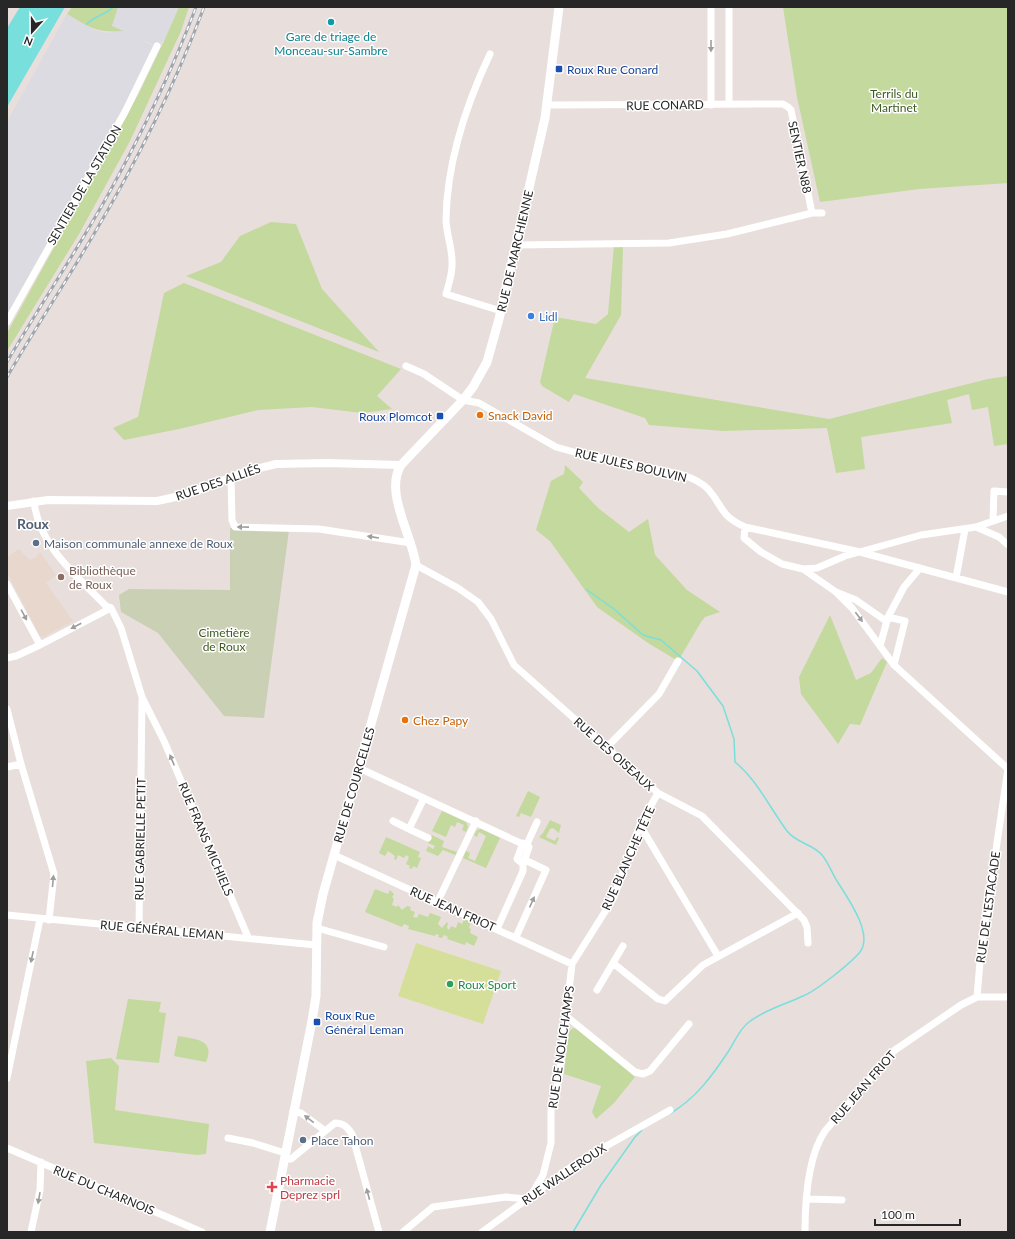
<svg xmlns="http://www.w3.org/2000/svg" width="1015" height="1239" font-family="Lato,sans-serif">
	<style>
		.industrial { fill: #dbdbe1 }
		.education { fill: #e8d7cc }
		.green { fill: #c3d99d }
		.cemetery { fill: #cad0b4 }
		.pitch { fill: #d6df9a }
		.water { fill: #79dfdc }
		.lines { fill: none; stroke-linecap: round; stroke-linejoin: round }
		.stream { stroke: #79dfdc; stroke-width: 1.5 }
		.minor { stroke: #fff; stroke-width: 7 }
		.tertiary { stroke: #fff; stroke-width: 8 }
		.secondary { stroke: #fff; stroke-width: 9 }
		.rail-casing { stroke: #9ea6af; stroke-width: 3 }
		.rail { stroke: #fff; stroke-width: 1.5; stroke-dasharray: 4.5; stroke-linecap: butt }
		.oneway { fill: #9e9e9e }
		.culture-dot { fill: #0f9aa8; stroke: #fff; stroke-width: 1.5 }
		.transit-dot { fill: #1a4fb4; stroke: #fff; stroke-width: 1.5 }
		.shop-dot { fill: #3f7fe0; stroke: #fff; stroke-width: 1.5 }
		.food-dot { fill: #e8710a; stroke: #fff; stroke-width: 1.5 }
		.service-dot { fill: #5c6f8a; stroke: #fff; stroke-width: 1.5 }
		.education-dot { fill: #8d6e63; stroke: #fff; stroke-width: 1.5 }
		.leisure-dot { fill: #2e9e5b; stroke: #fff; stroke-width: 1.5 }
		.health-dot { fill: #e0444e; stroke: #fff; stroke-width: 1.5 }
		.labels { text-anchor: middle; dominant-baseline: central; stroke-width: 3; stroke-linejoin: round; paint-order: stroke }
		.culture-label { font-size: 12px; fill: #0d838f; stroke: #fff }
		.transit-label { font-size: 12px; fill: #164399; stroke: #fff; text-anchor: start }
		.park-label { font-size: 12px; fill: #3e5a21; stroke: #fff }
		.street-label { font-size: 12px; fill: #272727; stroke: #fff }
		.shop-label { font-size: 12px; fill: #366cbe; stroke: #fff; text-anchor: start }
		.food-label { font-size: 12px; fill: #c56008; stroke: #fff; text-anchor: start }
		.service-label { font-size: 12px; fill: #4e5e75; stroke: #fff; text-anchor: start }
		.education-label { font-size: 12px; fill: #785e54; stroke: #fff; text-anchor: start }
		.leisure-label { font-size: 12px; fill: #27864d; stroke: #fff; text-anchor: start }
		.health-label { font-size: 12px; fill: #be3a42; stroke: #fff; text-anchor: start }
		.quarter-label { font-size: 14px; font-weight: bold; fill: #4e5f72; stroke: #fff }
	</style>
	<rect width="100%" height="100%" fill="#e8dedb"/>
	<path class="industrial" d="M118 7H179L165 39 157 46 137 37 156 48 7 315V122L67 14 94 30 107 33 122 31 112 27Z"/>
	<path class="education" d="M19 549 30 560 38 556 37 555 40 552 56 575 46 583 73 621 43 637 40 636 7 572V557Z"/>
	<path class="green" d="M72 7H118L112 26 123 31C96 33 89 27 67 14Z
		M179 7H189L181 31 130 141 79 234 7 351V333L139 93 165 39Z
		M783 7H1008V183L919 189 820 202 797 97Z
		M271 222 296 224 322 289 379 352 186 276 221 262 240 236Z
		M614 245 623 247 621 315 585 378 829 419 988 379 1008 376V444L994 446 988 407 972 410 969 394 947 400 952 423 861 437 865 469 836 473 827 428 724 431 649 425 645 418 574 394 569 402 542 386 540 382 555 317 596 324 608 314Z
		M184 283 401 369 377 396 392 409 362 413 312 407 258 410 179 429 124 440 113 428 138 417 164 293Z
		M565 465 583 482 579 488 598 508 629 532 648 519 655 555 687 590 720 612 705 617 701 622 678 661 648 643 597 607 550 541 536 530 551 481 564 474Z
		M830 615 856 680 871 673 882 658 887 662 860 725 850 724 838 744 801 694 799 677Z
		M528 791 540 797 531 817 521 813 519 817 516 816Z
		M442 811 466 822 468 827 466 832 462 830 464 825 457 822 455 827 451 825 446 837 432 831Z
		M550 820 561 825 559 833 553 828 550 829 546 837 555 841 557 837 559 838 556 845 539 837 543 833Z
		M481 829 500 838 486 868 463 858 466 851 470 853 468 858 475 861 486 836 479 832 477 837 474 835 477 830Z
		M432 835 444 841 442 847 457 852 455 855 443 850 438 856 426 851 428 846 433 849 435 846 428 843Z
		M386 837 420 852 418 857 421 858 417 868 413 866 412 869 409 868 410 866 406 864 409 857 406 855 404 858 398 855 396 860 394 859 395 856 388 851 385 856 379 853Z
		M375 889 388 894 390 890 394 894 392 898H394L392 905 397 907 398 905 402 910 407 906 411 907 410 910 415 912 413 917 417 918 419 914 428 917 430 913 441 917 438 924 442 928 447 922 448 923 447 928 449 930 451 926 456 928 458 922 462 924 464 919 471 922 469 928 471 929 470 933 478 937 474 946 466 942 465 945 447 939 448 937 444 935 442 938 438 937 439 935 436 934 435 936 408 929 409 926 404 924 402 927 365 912Z
		M128 999 161 1002 159 1012 166 1013 159 1063 116 1059Z
		M573 1028 578 1029 635 1077 614 1103 596 1119 592 1112 601 1086 564 1074 569 1032Z
		M178 1036C194 1039 216 1039 206 1062L174 1056Z
		M111 1058 119 1066 115 1110 209 1124 206 1154 197 1155 94 1143 86 1061Z"/>
	<path class="cemetery" d="M230 528 289 530 264 718 224 716 158 633 121 612 119 595 129 589 230 590Z"/>
	<path class="pitch" d="M416 943 501 971 483 1024 398 996Z"/>
	<path class="water" d="M20 7H65L7 107V28Z"/>
	<g class="lines">
		<path class="stream" d="M87 24C95 15 106 15 113 7
			M587 590 614 609 643 635 661 640 697 671 723 706 734 739 735 762C757 780 770 808 787 831 796 843 813 844 822 855 828 862 832 873 837 881 847 897 874 934 860 952 851 963 816 991 803 996 784 1005 766 1009 749 1022 740 1028 734 1043 728 1052 712 1076 696 1098 671 1113
			M573 1232 601 1185 635 1137 642 1130"/>
		<path class="minor" d="M490 54C466 105 447 161 446 219 446 233 452 247 452 261 453 273 449 283 446 294L501 311
			M729 104V7
			M547 105 783 104 788 107 791 110 812 213
			M711 105V7
			M516 245 669 243 727 234 812 213H822
			M7 322 125 112 157 46
			M406 366 424 374 463 400 479 403 556 447 581 454 683 475C692 478 701 482 708 489 724 507 719 515 745 527L860 552 1008 592
			M231 477 232 520 235 527 319 529 411 543
			M34 501C38 545 77 576 106 606L111 608
			M993 520 994 491 1008 492
			M745 527 744 538 761 552 782 564 803 569 817 568 845 556 921 535 976 527 1008 516
			M976 527 999 537 1008 545
			M416 565 458 588 478 602 491 619 514 665 658 793 702 816 804 920 807 927 808 943
			M803 569 836 592 856 600 886 621
			M956 578 965 529
			M7 584 40 645
			M836 592 852 608 894 665 1008 769
			M111 608 121 628 142 697 164 741 248 937
			M888 617 905 621 894 665
			M880 646 888 617 904 587 920 568
			M7 658 16 656 40 645 111 608
			M7 709 21 764 54 874 49 920
			M607 747 659 694 678 661
			M7 767 21 764
			M359 768 529 847 523 864V871L497 929
			M393 821 409 829 424 798
			M640 825 718 956
			M409 829 428 838
			M527 844 537 822
			M334 855 572 964
			M523 864 517 859 523 843
			M437 903 476 821
			M7 915 316 945
			M139 928 142 700
			M317 928 384 947
			M516 937 546 870 525 860
			M613 963 658 999 665 1001 703 965 798 913
			M597 990 623 946
			M977 997 981 950 1008 769
			M566 1016 635 1072 643 1074 650 1071 689 1024
			M7 1078 40 919
			M293 1111 301 1113 324 1130
			M228 1138 253 1143 285 1153
			M7 1148 202 1232
			M285 1159H291L335 1123C344 1123 347 1127 352 1134L379 1232
			M530 1197 543 1175 551 1143V1111L559 1077 572 964 613 899 640 825 658 793
			M807 1199 842 1200
			M31 1232 40 1190 41 1162
			M403 1232 433 1207 506 1197 527 1199
			M482 1232 578 1162 670 1110
			M805 1232C805 1202 808 1156 825 1131L895 1050 961 1005 977 997H1008"/>
		<path class="tertiary" d="M7 506 48 500 157 501 185 495 248 471 276 464 327 463 401 465"/>
		<path class="secondary" d="M270 1232 312 1021 316 996 317 923 323 894 416 565C412 535 384 492 401 465L463 400 473 387 487 362 499 319 545 118 559 7"/>
		<defs>
			<path id="rail" d="M7 362C40 305 77 251 109 193 142 133 172 71 196 7
				M7 377C34 330 64 285 91 239 135 165 174 88 204 7"/>
		</defs>
		<use href="#rail" class="rail-casing"/>
		<use href="#rail" class="rail"/>
	</g>
	<defs><path id="oneway-solid" d="M-6-.8H1V-3.2L6.5 0L1 3.2V.8H-6Z"/></defs>
	<g class="oneway">
		<use href="#oneway-solid" transform="translate(711 46) rotate(90)"/>
		<use href="#oneway-solid" transform="translate(243 527) rotate(-179)"/>
		<use href="#oneway-solid" transform="translate(373 537) rotate(-171)"/>
		<use href="#oneway-solid" transform="translate(24 615) rotate(62)"/>
		<use href="#oneway-solid" transform="translate(859 617) rotate(53)"/>
		<use href="#oneway-solid" transform="translate(76 626) rotate(152)"/>
		<use href="#oneway-solid" transform="translate(172 760) rotate(-113)"/>
		<use href="#oneway-solid" transform="translate(53 881) rotate(-85)"/>
		<use href="#oneway-solid" transform="translate(532 902) rotate(-66)"/>
		<use href="#oneway-solid" transform="translate(32 957) rotate(102)"/>
		<use href="#oneway-solid" transform="translate(309 1119) rotate(-143)"/>
		<use href="#oneway-solid" transform="translate(368 1194) rotate(-105)"/>
		<use href="#oneway-solid" transform="translate(39 1198) rotate(100)"/>
	</g>
	<circle class="culture-dot" cx="331" cy="22" r="4"/>
	<g class="transit-dot">
		<rect x="555" y="65" width="8" height="8" rx="2"/>
		<rect x="436" y="412" width="8" height="8" rx="2"/>
		<rect x="313" y="1018" width="8" height="8" rx="2"/>
	</g>
	<circle class="shop-dot" cx="531" cy="316" r="4"/>
	<g class="food-dot">
		<circle cx="480" cy="415" r="4"/>
		<circle cx="405" cy="720" r="4"/>
	</g>
	<g class="service-dot">
		<circle cx="36" cy="543" r="4"/>
		<circle cx="303" cy="1140" r="4"/>
	</g>
	<circle class="education-dot" cx="61" cy="577" r="4"/>
	<circle class="leisure-dot" cx="450" cy="984" r="4"/>
	<path class="health-dot" d="M270 1181h4v4h4v4h-4v4h-4v-4h-4v-4h4z"/>
	<g class="labels">
		<g class="culture-label">
			<text x="331" y="36">Gare de triage de<tspan x="331" dy="14">Monceau-sur-Sambre</tspan></text>
		</g>
		<g class="transit-label">
			<text x="567" y="69">Roux Rue Conard</text>
			<text x="432" y="416" text-anchor="end">Roux Plomcot</text>
			<text x="325" y="1015">Roux Rue<tspan x="325" dy="14">Général Leman</tspan></text>
		</g>
		<g class="park-label">
			<text x="894" y="93">Terrils du<tspan x="894" dy="14">Martinet</tspan></text>
			<text x="224" y="632">Cimetière<tspan x="224" dy="14">de Roux</tspan></text>
		</g>
		<g class="street-label">
			<text transform="translate(665 105) rotate(-1)">RUE CONARD</text>
			<text transform="translate(800 157) rotate(78)">SENTIER N88</text>
			<text transform="translate(84 185) rotate(-60)">SENTIER DE LA STATION</text>
			<text transform="translate(515 251) rotate(-77)">RUE DE MARCHIENNE</text>
			<text transform="translate(631 465) rotate(13)">RUE JULES BOULVIN</text>
			<text transform="translate(218 482) rotate(-19)">RUE DES ALLIÉS</text>
			<text transform="translate(614 754) rotate(42)">RUE DES OISEAUX</text>
			<text transform="translate(354 785) rotate(-74)">RUE DE COURCELLES</text>
			<text transform="translate(140 839) rotate(-89)">RUE GABRIELLE PETIT</text>
			<text transform="translate(206 839) rotate(67)">RUE FRANS MICHIELS</text>
			<text transform="translate(628 858) rotate(-66)">RUE BLANCHE TÊTE</text>
			<text transform="translate(988 907) rotate(-82)">RUE DE L'ESTACADE</text>
			<text transform="translate(453 909) rotate(24)">RUE JEAN FRIOT</text>
			<text transform="translate(162 930) rotate(5)">RUE GÉNÉRAL LEMAN</text>
			<text transform="translate(561 1047) rotate(-82)">RUE DE NOLICHAMPS</text>
			<text transform="translate(863 1087) rotate(-49)">RUE JEAN FRIOT</text>
			<text transform="translate(564 1174) rotate(-34)">RUE WALLEROUX</text>
			<text transform="translate(104 1190) rotate(23)">RUE DU CHARNOIS</text>
		</g>
		<g class="shop-label">
			<text x="539" y="316">Lidl</text>
		</g>
		<g class="food-label">
			<text x="488" y="415">Snack David</text>
			<text x="413" y="720">Chez Papy</text>
		</g>
		<g class="service-label">
			<text x="44" y="543">Maison communale annexe de Roux</text>
			<text x="311" y="1140">Place Tahon</text>
		</g>
		<g class="education-label">
			<text x="69" y="570">Bibliothèque<tspan x="69" dy="14">de Roux</tspan></text>
		</g>
		<g class="leisure-label">
			<text x="458" y="984">Roux Sport</text>
		</g>
		<g class="health-label">
			<text x="280" y="1180">Pharmacie<tspan x="280" dy="14">Deprez sprl</tspan></text>
		</g>
		<g class="quarter-label">
			<text x="33" y="523">Roux</text>
		</g>
	</g>
	<rect width="1015" height="1239" fill="none" stroke="#272727" stroke-width="16"/>
	<g transform="translate(32 32) rotate(201)" stroke="#ffffff" stroke-width="3" paint-order="stroke">
	<path d="M0-3L7 15L0 10L-7 15Z" fill="#272727"/>
	<text y="-6" font-size="11" font-weight="bold" text-anchor="middle" fill="#272727">N</text>
	</g>
	<path d="M875 1219v6h85v-6" fill="none" stroke="#272727" stroke-width="2"/>
	<text x="881" y="1219" font-size="12" fill="#272727" stroke="#ffffff" stroke-width="3" paint-order="stroke">100 m</text>
</svg>
